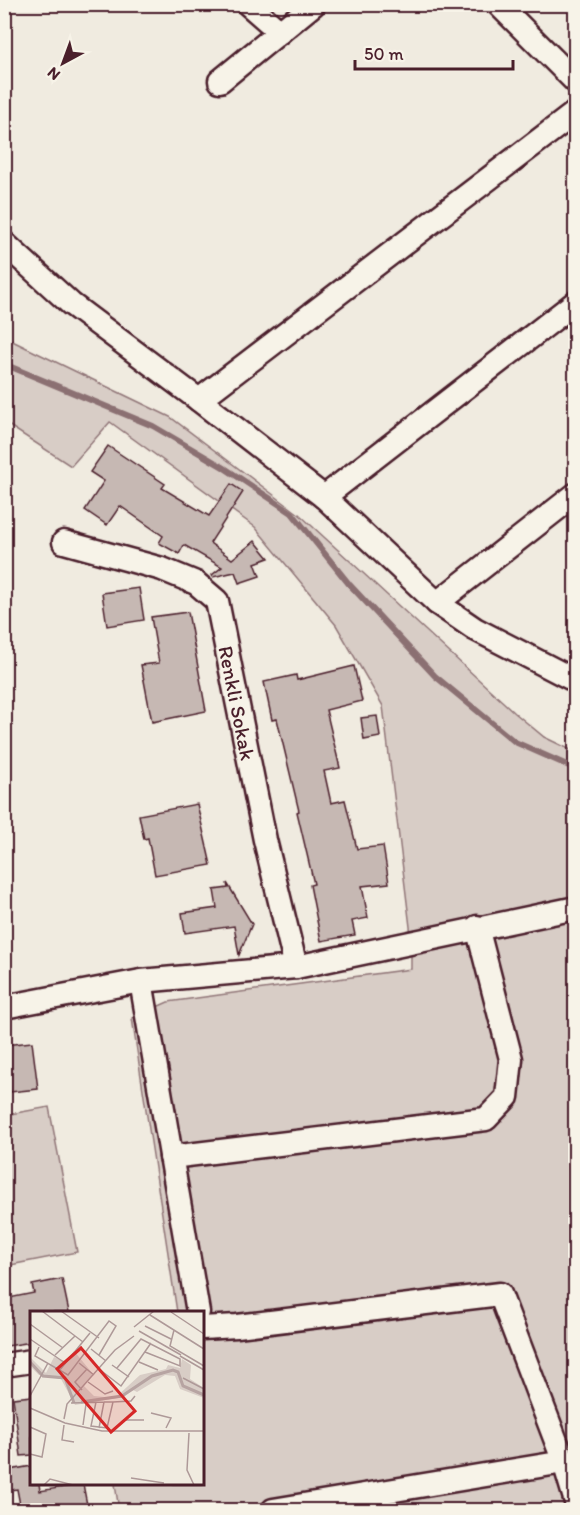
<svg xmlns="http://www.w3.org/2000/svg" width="580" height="1515" font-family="Itim,sans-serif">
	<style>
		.green { fill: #d8cdc6; stroke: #917678; stroke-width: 1.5 }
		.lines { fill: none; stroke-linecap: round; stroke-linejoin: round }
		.stream { stroke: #8b6f72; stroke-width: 6 }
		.building { fill: #c6b8b3; stroke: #4a1f2b; stroke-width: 1.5 }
		.minor-casing { stroke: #4a1f2b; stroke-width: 27 }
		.minor { stroke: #f7f3e8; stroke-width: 22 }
		.labels { text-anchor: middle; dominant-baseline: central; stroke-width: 4.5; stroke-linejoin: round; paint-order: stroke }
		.street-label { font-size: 21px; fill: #4a1f2b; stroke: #f7f3e8 }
		.inset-river { fill: none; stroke: #b7a4a2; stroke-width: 3 }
		.inset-road { fill: none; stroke: #ae9998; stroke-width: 1.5 }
		.view { fill: #d62828; fill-opacity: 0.15; stroke: #d62828; stroke-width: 3 }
		.inset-edge { fill: none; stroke: #4a1f2b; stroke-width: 3 }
	</style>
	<rect width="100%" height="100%" fill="#f0ebe0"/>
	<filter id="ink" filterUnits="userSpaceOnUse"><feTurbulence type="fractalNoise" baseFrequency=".0167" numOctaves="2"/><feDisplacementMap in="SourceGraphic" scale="12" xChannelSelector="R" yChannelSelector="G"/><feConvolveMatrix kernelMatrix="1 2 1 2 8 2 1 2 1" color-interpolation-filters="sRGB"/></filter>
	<g filter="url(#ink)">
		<path class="green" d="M4 337 170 417 299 514 515 713 544 737 575 752V1510H119L115 1484H202V1312H177L132 1018 168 1002 411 969V935L383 706 336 625 255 527 110 422 71 466 5 423Z
			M49 1107 77 1252 5 1266V1115Z"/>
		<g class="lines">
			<path class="stream" d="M4 364 153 426 223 467 292 513 349 584 435 676 515 742 576 769"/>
		</g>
		<path class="building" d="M108 446 165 484 162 488 209 516 231 484 243 492 210 543 232 559 255 541 269 558 255 563 260 576 239 583 235 572 213 577 212 575 222 567 184 545 179 554 159 543 163 536 120 506 107 525 85 510 104 481 90 472Z
			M139 588 144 620 107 626 102 593Z
			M188 612 206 711 152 722 141 665 159 663 151 617Z
			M354 666 362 701 326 710 340 768 324 771 331 803 345 800 357 849 383 846 389 883 362 886 368 918 352 921 355 935 321 941 310 885 314 884 297 812 299 811 277 719 272 720 264 682 296 675 297 680Z
			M377 716 380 737 364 740 361 718Z
			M197 804 211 865 155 875 148 838 144 839 139 815Z
			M227 883 252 924 239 955 234 926 185 933 182 913 217 908 214 890 228 888Z
			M32 1042 38 1089 10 1092 4 1045Z
			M62 1279 69 1312H32V1342L7 1346 4 1299 34 1293 32 1285Z
			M32 1396V1455L21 1456 13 1398Z
			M32 1466V1484H39L40 1491 83 1484 88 1510H21L17 1489 4 1491V1471Z"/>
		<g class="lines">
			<defs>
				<g id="minor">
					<path d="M248 4 280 32"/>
					<path d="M498 4 576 82"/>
					<path d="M220 81 314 4"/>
					<path d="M4 243 71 304 199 400"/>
					<path d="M576 302 324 497 437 603 475 629 576 681"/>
					<path d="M324 497 199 400 576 112"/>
					<path id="s1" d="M64 542 162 569 196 583 217 601 265 840 296 967"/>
					<path d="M437 603 576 494"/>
					<path d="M141 981 198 1312"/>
					<path d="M4 1007 141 981 296 967 576 908"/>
					<path d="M171 1157 486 1119 507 1097 511 1059 477 927"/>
					<path d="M202 1328 237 1326 500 1294 564 1462 576 1502"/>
					<path d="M4 1365 32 1361"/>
					<path d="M273 1510 564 1462"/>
				</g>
			</defs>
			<use href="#minor" class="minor-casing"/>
			<use href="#minor" class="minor"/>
		</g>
	</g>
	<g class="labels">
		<g class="street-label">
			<text stroke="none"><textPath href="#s1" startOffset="270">Renkli Sokak</textPath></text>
		</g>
	</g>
	<g transform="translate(30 1311)">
		<rect width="174" height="174" fill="#f0ebe0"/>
		<path d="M44 40 63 63 54 75 64 85 85 87 110 64 136 58 138 54 150 57 152 48 161 54 160 68 174 77V87L150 78 145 65 135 64 107 81 101 78 94 86 45 94 31 68 9 64 0 55V46L16 62 24 46 35 50Z" fill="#d8cdc6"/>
		<path class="inset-river" d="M0 51 13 65 35 67 44 92M51 91 92 85 122 65 143 59 148 61 153 75 174 84"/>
		<path class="inset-road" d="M12 0 53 31M31 0 69 27M141 1 174 23M120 4 174 38M0 13 33 37M115 15 141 28M104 16 124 0M144 19 140 35 174 55M109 20 151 44M0 28 35 52M9 36 5 45 38 64 79 10 86 15 69 44M61 38 76 50M25 44 45 25M150 45 174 59M109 51 128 59M49 52 64 64M82 54 99 66M87 57 111 28 150 48V55L115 41M69 58 91 75 121 32M29 60 60 22M153 67 174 78M58 71 75 83 83 80M52 79 45 71 57 58M0 85 18 52M66 91 61 115 77 117 83 91H74M83 91 101 90 105 85M41 92 74 91 69 117M0 97 35 112 72 120H174M121 102 141 107 136 117M34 108 37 93 85 39 104 25M93 109H114M34 114 32 129 44 131M53 114 56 93M0 116 16 123 12 146 0 143M159 122 157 159 164 174M101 167 134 172M14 174 20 168 43 174"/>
		<path class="view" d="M51 37 105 100 81 121 27 58Z"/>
		<rect width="174" height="174" class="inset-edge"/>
	</g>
	<rect width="580" height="1515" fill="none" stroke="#f7f3e8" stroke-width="24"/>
	<rect x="12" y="12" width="556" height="1491" fill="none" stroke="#4a1f2b" stroke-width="2" filter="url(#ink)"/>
	<g transform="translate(63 63) rotate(221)" stroke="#f7f3e8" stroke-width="4.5" paint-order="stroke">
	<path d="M0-4.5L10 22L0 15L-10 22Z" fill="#4a1f2b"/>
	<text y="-9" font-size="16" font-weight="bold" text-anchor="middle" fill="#4a1f2b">N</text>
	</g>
	<path d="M355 60v9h158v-9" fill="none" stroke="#4a1f2b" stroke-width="3"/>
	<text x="364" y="60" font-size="18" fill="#4a1f2b" stroke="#f7f3e8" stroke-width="4.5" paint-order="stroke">50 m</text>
</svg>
